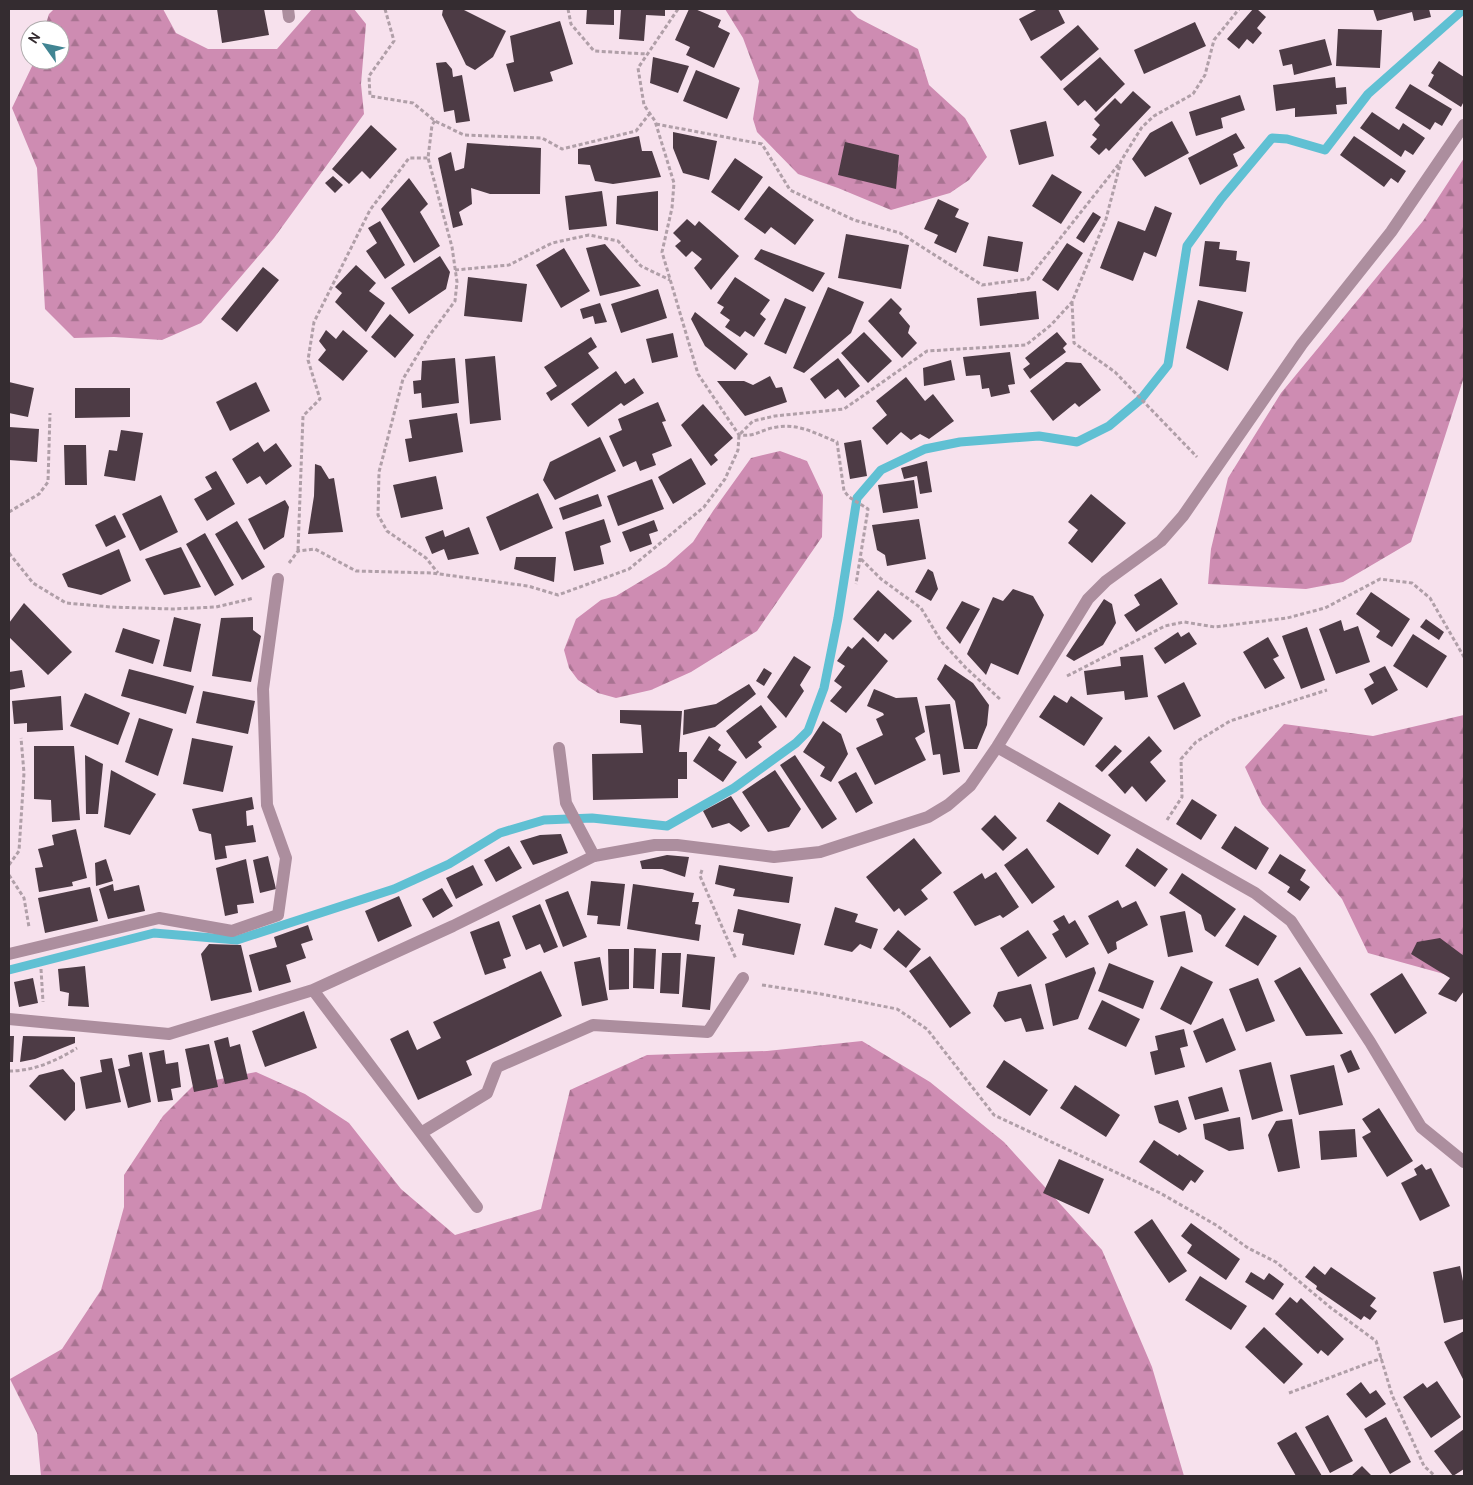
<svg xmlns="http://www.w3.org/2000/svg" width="1473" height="1485" font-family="Overpass,sans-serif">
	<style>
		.forest { fill: url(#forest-firs) }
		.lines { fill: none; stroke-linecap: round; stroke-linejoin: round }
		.stream { stroke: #60c0d3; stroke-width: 9 }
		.building { fill: #4d3b45 }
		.path { stroke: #b09fa8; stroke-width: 3; stroke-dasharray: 4 2.5; stroke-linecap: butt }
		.service { stroke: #ac8e9e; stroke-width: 12 }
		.minor { stroke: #ac8e9e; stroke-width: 12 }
	</style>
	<defs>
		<pattern id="forest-firs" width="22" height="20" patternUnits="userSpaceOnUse" patternTransform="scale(1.25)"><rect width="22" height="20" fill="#ce8cb2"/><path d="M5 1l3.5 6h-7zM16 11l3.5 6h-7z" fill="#a87391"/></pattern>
	</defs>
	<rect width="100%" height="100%" fill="#f7e1ed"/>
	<path class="forest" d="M54 9H163L176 33 208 49H277L312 9H354L366 24 361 84 364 114 274 238 201 323 162 340 114 337 74 338 45 309 37 168 12 108 35 60H60V30H44L49 14Z
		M725 9H849L858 18 918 49 929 85 965 118 987 157 969 180 950 193 891 210 838 188 798 174 757 132 753 119 759 81 743 38Z
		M1464 158V377L1411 542 1343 582 1306 589 1208 584 1211 549 1228 478 1281 393 1423 221Z
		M780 451 807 461 823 495 822 537 757 631 691 672 651 690 616 698 598 693 578 680 569 668 564 650 576 619 601 600 616 596 666 566 693 542 713 511 751 458Z
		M1464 715V983L1462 979 1368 953 1342 899 1262 804 1245 767 1284 724 1373 736Z
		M862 1041 930 1082 1004 1142 1102 1250 1152 1367 1184 1476H41L37 1433 10 1379 62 1349 101 1290 124 1207V1175L163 1116 195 1084 256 1072 305 1094 349 1123 401 1189 455 1235 541 1209 570 1090 647 1055 767 1051Z"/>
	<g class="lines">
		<path class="stream" d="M9 970 154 933 237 940 394 889 449 864 500 833 544 820 592 818 667 826 734 788 796 743 808 731 824 688 838 618 857 498 881 470 925 449 960 442 1039 436 1077 442 1109 426 1141 399 1168 365 1187 246 1221 199 1272 138 1287 139 1325 150 1368 94 1464 9"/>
	</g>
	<path class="building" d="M217 9H264L269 35 222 43Z
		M443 9H462L506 31 493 57 475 70 466 65 442 15Z
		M587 9H614V25L586 24Z
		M621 9H665V16L646 15 644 41 619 39Z
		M689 9H695L721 20 718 27 730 33 714 68 686 55 690 47 675 40Z
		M1038 9H1058L1065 23 1031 41 1019 19Z
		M1253 9H1257L1266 17 1257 28 1262 33 1253 44 1247 39 1239 49 1227 39Z
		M1373 9H1429L1431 17 1414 21 1412 12 1377 21Z
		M560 21 573 64 550 72 553 81 514 92 506 64 514 62 510 36Z
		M1195 22 1206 46 1144 74 1134 50Z
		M1078 25 1099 49 1061 81 1040 57Z
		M1338 29 1382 30 1380 68 1336 66Z
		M1325 39 1332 65 1294 75 1292 64 1283 66 1279 50Z
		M653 57 689 66 678 93 650 83Z
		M1100 57 1125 84 1096 112 1085 100 1078 106 1063 89Z
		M1439 61 1464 77V101L1461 107 1428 86 1434 75 1431 73Z
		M446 62 452 69 453 77 462 75 470 121 456 123 454 110 444 112 436 63Z
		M696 70 740 88 727 119 683 101Z
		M1335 77 1336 88 1346 87 1347 104 1336 105 1337 114 1295 117V108L1276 111 1273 85Z
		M1410 84 1452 109 1442 126 1435 122 1430 130 1395 108Z
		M1133 91 1151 107 1109 151 1106 148 1099 155 1090 147 1097 139 1092 135 1100 125 1094 119 1115 98 1121 104Z
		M1240 95 1245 110 1221 118 1223 128 1196 136 1189 112Z
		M1372 112 1399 130 1403 123 1425 138 1413 155 1405 150 1401 157 1360 128Z
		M1046 121 1054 156 1019 165 1010 130Z
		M1172 121 1189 153 1145 177 1132 159 1150 133Z
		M371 125 397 149 370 179 362 171 349 184 332 169Z
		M673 132 717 141 709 180 683 173 673 148Z
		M1236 133 1245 148 1233 154 1238 166 1200 185 1188 158Z
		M639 136 642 151H652L661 177 613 184 595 181 590 165 578 164V149Z
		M1354 136 1406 171 1398 183 1391 178 1384 187 1340 155Z
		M845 142 899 155 896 189 838 175Z
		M467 143 541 148 540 194H490L471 188 472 204 459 212 463 225 453 228 438 158 451 152 455 171 464 168Z
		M735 158 763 177 739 211 711 192Z
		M1052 174 1082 192 1061 224 1032 206Z
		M333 176 343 185 335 193 325 183Z
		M409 178 428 204 420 212 440 246 414 263 381 209Z
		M769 186 814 220 795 245 771 227 765 234 744 219Z
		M602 191 607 226 569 230 565 196Z
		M658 191V231L616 224 617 196Z
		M938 199 959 209 955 217 969 223 956 253 934 243 938 235 924 229Z
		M1155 206 1172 213 1156 257 1144 252 1133 281 1100 268 1118 221 1145 231Z
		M1093 212 1101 217 1084 243 1076 238Z
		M687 219 695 226 699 221 739 256 711 290 694 268 702 259 692 251 686 257 675 246 681 241 673 233Z
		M380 221 405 265 385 279 366 251 377 243 368 228Z
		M846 234 909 245 901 289 838 278Z
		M988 236 1023 242 1018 272 983 266Z
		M1205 241 1220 242 1219 249 1237 251 1236 260 1250 262 1246 292 1199 286Z
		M1067 243 1083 253 1058 291 1042 280Z
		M605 244 641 286 600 296 586 248Z
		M564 248 590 291 561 308 536 265Z
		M761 249 825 273 813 292 754 259Z
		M440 256 450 272 446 289 409 314 391 288Z
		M356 265 376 283 369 291 385 303 366 332 335 302 342 293 335 287Z
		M263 267 279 280 237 332 221 319Z
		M468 277 527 284 522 322 464 316Z
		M735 277 770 300 760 314 766 319 754 337 745 331 740 337 725 327 730 320 720 313 724 307 717 303Z
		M828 287 864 302 851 333 804 373 793 368Z
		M658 289 667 318 621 333 611 304Z
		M1036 291 1039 319 980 326 977 298Z
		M785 298 806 307 786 354 764 344Z
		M891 298 902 309 899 313 910 326 908 333 917 343 902 358 868 321Z
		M1198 300 1243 312 1228 371 1186 348Z
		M600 303 607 322 595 324 593 316 583 319 580 309Z
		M695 312 748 354 735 370 705 346 691 319Z
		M390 314 414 335 395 358 371 337Z
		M326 330 336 339 343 330 368 351 343 381 318 360 326 350 319 341Z
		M864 332 892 361 868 383 841 353Z
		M1057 332 1067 344 1063 348 1066 352 1030 379 1023 369 1030 364 1025 358Z
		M673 333 678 357 652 363 646 339Z
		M591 337 597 347 588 353 599 368 551 401 546 393 557 386 544 367Z
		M1010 352 1015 384 1008 385 1010 393 991 397 989 388 982 389 980 375 966 376 963 357Z
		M495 356 501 420 470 424 465 359Z
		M455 358 459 403 422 408 421 393 414 394 413 381 421 380 422 361Z
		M838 358 860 386 845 398 838 389 825 399 810 379Z
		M951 360 955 380 924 386 923 368Z
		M1066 362 1081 363 1101 390 1079 407 1075 403 1053 421 1030 391Z
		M616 371 625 384 634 378 644 393 624 406 621 403 588 427 571 404Z
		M770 376 776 388 782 387 787 402 745 416 717 381H744L753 385Z
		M906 377 925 401 933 394 954 421 929 439 920 434 911 440 901 432 887 445 872 428 887 415 876 401Z
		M9 382 34 388 28 417 9 413Z
		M256 382 270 411 230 431 216 402Z
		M75 388H130V417L75 418Z
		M658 402 666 421 662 422 672 446 652 454 656 465 640 471 636 461 623 467 609 436 622 430 618 419Z
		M703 404 733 438 714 455 718 460 711 466 681 425Z
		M457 413 463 452 409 462 405 439 412 438 409 420Z
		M9 427 39 429 37 462 9 460Z
		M121 430 143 433 135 481 104 476 109 450 117 451Z
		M600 437 616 471 555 500 543 480 550 462Z
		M861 440 867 476 850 479 844 443Z
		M258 442 264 452 276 443 292 466 266 485 260 476 247 484 232 459Z
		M64 445H86L87 485H65Z
		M691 458 706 484 673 504 658 477Z
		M927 461 932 492 920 494 917 476 904 479 901 468Z
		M315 464 321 466 329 479 334 478 343 532 308 534 314 496Z
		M216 471 235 504 207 521 194 499 212 489 205 477Z
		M436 476 443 509 401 518 393 485Z
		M652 479 664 509 618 526 607 496Z
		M914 480 918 508 883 513 878 485Z
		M538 493 553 528 500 551 486 517Z
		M598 494 602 506 563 520 559 508Z
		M1091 494 1126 523 1092 563 1068 543 1078 530 1068 522Z
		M161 495 178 532 140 551 122 514Z
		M285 500 289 507 284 537 264 550 248 519Z
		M115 515 126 537 106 547 95 525Z
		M604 519 611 542 600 546 604 564 574 571 565 532Z
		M919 519 926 559 887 566 885 555 877 550 872 525Z
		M654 520 658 531 649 534 652 544 630 552 622 532Z
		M237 521 265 567 242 580 215 534Z
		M469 527 479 554 448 560 444 549 432 554 425 537 443 530 445 537Z
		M205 533 234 585 215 596 186 544Z
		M181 547 201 587 164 595 145 559Z
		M119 549 131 581 101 595 68 587 62 574Z
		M516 557H556L554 582 514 569Z
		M928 569 933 572 938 589 931 601 915 592Z
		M1161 578 1178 604 1136 632 1124 615 1140 605 1134 595Z
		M1013 589 1033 596 1044 615 1018 675 991 663 986 675 967 654 993 597 1003 601Z
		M878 590 912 621 893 640 885 633 878 642 853 619Z
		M1371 592 1410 619 1392 647 1376 637 1380 631 1356 614Z
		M1104 599 1112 604 1116 623 1103 645 1074 661 1066 656Z
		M962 601 980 609 960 644 946 628Z
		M24 603 72 652 48 675 9 637V623Z
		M174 617 201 624 191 672 163 666Z
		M253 617V630L261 636 251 682 212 676 221 618Z
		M1426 619 1444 632 1439 640 1420 627Z
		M1341 620 1344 631 1358 626 1370 662 1336 674 1319 629Z
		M1307 627 1325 680 1301 689 1282 636Z
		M123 628 160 640 153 664 115 652Z
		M1178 632 1181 637 1189 632 1197 644 1165 664 1154 648Z
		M1413 634 1447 656 1427 688 1393 666Z
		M863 637 888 661 846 713 830 701 842 687 834 681 845 666 837 661 848 646 852 649Z
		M1268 637 1279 656 1273 659 1285 678 1265 689 1243 652Z
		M1143 655 1148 697 1125 700 1124 691 1087 695 1084 671 1121 666 1120 657Z
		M794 656 811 667 800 685 804 691 786 718 767 697Z
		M945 664 973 683 989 705 987 725 977 749H964L955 701 937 679Z
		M1385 666 1398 690 1372 705 1364 689 1374 683 1369 674Z
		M764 668 772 673 764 686 756 681Z
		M129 669 194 686 186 714 121 696Z
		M22 670 25 687 9 690V672Z
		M1184 682 1201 716 1174 730 1157 696Z
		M749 684 756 694 715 727 683 735 684 710 716 704Z
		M874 689 896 698 917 697 925 732 915 738 926 760 875 785 856 748 883 735 876 719 884 715 883 713 867 706Z
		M203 691 255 701 248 734 196 723Z
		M85 693 130 713 118 745 70 726Z
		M1054 695 1067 703 1071 696 1103 718 1084 746 1039 717Z
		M61 696 63 730 27 732V723L14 724 12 701Z
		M950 704 960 772 943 775 940 754 933 755 925 706Z
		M761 705 777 727 758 742 762 747 746 759 726 731Z
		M620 710 682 711 679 752H687V779H678V798L593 800 592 754 643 753 641 725 620 723Z
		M139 718 173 729 158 776 125 762Z
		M823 721 841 734 848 754 831 782 820 776 825 767 803 752Z
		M709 736 721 745 718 750 737 762 723 782 693 761Z
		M1149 736 1162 751 1150 762 1166 781 1146 802 1132 786 1125 794 1108 775Z
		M192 738 233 746 223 792 183 784Z
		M1115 745 1122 751 1102 772 1095 766Z
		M34 746H74L80 820 52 822 51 800 34 799Z
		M85 755 103 764 98 814H86Z
		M795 755 837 819 822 829 780 765Z
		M111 770 156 794 130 835 104 827Z
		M775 770 801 809 789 827 768 832 742 792Z
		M856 772 873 803 856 813 838 782Z
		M731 796 750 826 741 832 729 823 712 828 703 811Z
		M252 797 254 809 246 811 247 826 253 825 256 842 225 846 227 858 215 860 211 834 199 831 192 809Z
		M1192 799 1217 815 1201 840 1176 824Z
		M1059 802 1111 835 1098 855 1046 821Z
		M995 815 1017 838 1003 851 981 829Z
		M1235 826 1269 848 1256 870 1221 848Z
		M76 829 87 878 72 882 73 886 39 892 35 868 43 867 38 849 54 845 52 835Z
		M561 834 568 853 533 865 520 841 540 835Z
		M914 838 942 873 921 890 928 899 905 916 899 908 894 912 866 877Z
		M509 846 522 868 496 882 484 860Z
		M1027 848 1055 887 1032 904 1004 865Z
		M1137 848 1168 869 1155 887 1125 866Z
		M1280 854 1306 870 1300 880 1310 887 1300 901 1287 892 1290 887 1268 873Z
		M667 855 689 857 685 877 662 869H642L640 861Z
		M268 856 276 889 260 893 253 860Z
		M106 859 113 881 96 886 95 863Z
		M246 859 254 903 237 905 238 913 225 916 216 868Z
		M473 865 483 885 456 899 446 878Z
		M719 865 793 877 789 903 733 896 735 889 715 884Z
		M996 872 1019 907 1003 918 1000 915 975 926 953 892 982 873 985 879Z
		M1182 873 1236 909 1215 937 1205 930 1201 915 1169 893Z
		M591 881 625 884 620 926 597 924 598 916 587 915Z
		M113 884 114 891 139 885 145 911 108 919 99 889Z
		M633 884 694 893 692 902H699L695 924 701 925 699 941 627 929Z
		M90 887 98 921 45 933 38 898Z
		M442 888 453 906 433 918 422 899Z
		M568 891 587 937 563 947 545 900Z
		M399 896 412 926 378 942 365 911Z
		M1118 900 1122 908 1136 901 1148 925 1116 942 1117 949 1108 954 1088 916Z
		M540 904 558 947 544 953 540 944 526 950 512 916Z
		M835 907 858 914 855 922 878 929 871 949 860 944 852 952 824 945Z
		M738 909 801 924 794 955 742 945 744 934 733 932Z
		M1185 911 1193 952 1168 957 1160 916Z
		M1064 915 1069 924 1075 920 1089 944 1066 958 1052 934 1059 930 1053 921Z
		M1244 915 1277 936 1258 966 1225 946Z
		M499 921 511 956 503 959 506 968 485 975 470 932Z
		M308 925 313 940 301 944 306 958 286 965 291 982 259 991 249 955 277 947 274 937Z
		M898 930 921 949 906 968 883 949Z
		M1028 930 1047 958 1018 977 1000 948Z
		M1440 938 1464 956V991L1456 1002 1438 994 1450 978 1411 954 1417 942Z
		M209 944 241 945 252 992 211 1001 201 954Z
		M634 948 656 949 654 989 633 988Z
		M608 949H629V989L609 990Z
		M662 953H681L679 994 660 993Z
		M687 954 715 957 710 1010 682 1007Z
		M930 956 971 1013 950 1028 909 971Z
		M600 957 608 1000 582 1006 574 962Z
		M1109 963 1154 981 1143 1009 1098 991Z
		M85 966 89 1007 68 1006 69 993 60 991 58 969Z
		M1181 966 1213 982 1191 1025 1160 1009Z
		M1094 967 1096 973 1078 1019 1053 1026 1045 984Z
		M1300 967 1343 1034 1306 1036 1274 981Z
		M541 971 562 1016 466 1061 472 1075 418 1100 390 1039 408 1030 417 1050 441 1038 433 1022Z
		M1402 973 1427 1013 1395 1034 1370 994Z
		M33 978 38 1003 19 1007 14 982Z
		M1258 978 1275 1021 1246 1032 1229 989Z
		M1031 984 1044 1029 1026 1032 1021 1018 1005 1022 993 1006 998 992Z
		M1102 1000 1140 1019 1126 1047 1088 1029Z
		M304 1011 317 1048 265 1067 252 1031Z
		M1223 1018 1236 1050 1206 1063 1193 1031Z
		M1184 1029 1188 1046 1180 1048 1185 1067 1155 1075 1150 1052 1158 1050 1155 1036Z
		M9 1036H14L13 1062H9Z
		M23 1036 75 1037V1043L35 1059 20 1062Z
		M228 1037 230 1047 240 1044 248 1079 225 1084 214 1041Z
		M209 1044 218 1087 194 1092 185 1049Z
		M164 1050 166 1064 178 1062 181 1087 171 1089 173 1100 158 1102 149 1053Z
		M1351 1050 1360 1069 1348 1073 1340 1055Z
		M142 1052 151 1102 128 1108 118 1069 130 1066 128 1055Z
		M112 1058 121 1102 86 1109 80 1077 102 1072 100 1060Z
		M1004 1060 1048 1090 1030 1116 986 1087Z
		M1271 1062 1283 1111 1252 1120 1239 1070Z
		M1334 1065 1343 1105 1299 1115 1290 1075Z
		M63 1069 75 1083V1110L65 1121 29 1086 39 1075Z
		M1075 1085 1120 1115 1106 1137 1060 1108Z
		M1222 1087 1229 1111 1195 1120 1188 1097Z
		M1178 1100 1187 1129 1179 1133 1159 1123 1154 1106Z
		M1379 1108 1413 1161 1387 1177 1362 1137 1371 1132 1362 1119Z
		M1240 1117 1244 1149 1229 1151 1205 1139 1203 1124Z
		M1292 1119 1300 1168 1278 1172 1268 1135 1276 1121Z
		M1355 1129 1357 1157 1321 1160 1319 1131Z
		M1154 1140 1178 1156 1179 1154 1204 1171 1195 1183 1191 1180 1183 1191 1139 1162Z
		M1059 1159 1104 1179 1089 1214 1043 1193Z
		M1422 1164 1426 1170 1431 1168 1450 1206 1420 1221 1401 1183 1417 1175 1414 1169Z
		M1152 1219 1187 1271 1169 1283 1134 1232Z
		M1191 1223 1240 1259 1226 1280 1187 1253 1192 1245 1181 1236Z
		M1314 1266 1325 1275 1331 1267 1376 1298 1370 1306 1377 1311 1370 1320 1364 1316 1361 1320 1316 1289 1317 1286 1305 1277Z
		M1460 1266 1464 1286V1319L1444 1323 1433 1272Z
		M1251 1272 1264 1280 1269 1273 1284 1284 1273 1300 1245 1282Z
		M1200 1276 1247 1306 1231 1330 1185 1300Z
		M1290 1297 1297 1303 1301 1298 1344 1339 1328 1356 1321 1350 1318 1354 1275 1314Z
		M1264 1327 1303 1364 1284 1384 1245 1347Z
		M1464 1331V1381L1444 1342Z
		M1437 1381 1461 1417 1431 1438 1403 1397 1423 1383 1427 1388Z
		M1361 1382 1370 1394 1376 1390 1386 1404 1366 1418 1346 1394Z
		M1328 1415 1353 1461 1330 1473 1305 1427Z
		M1386 1417 1411 1462 1390 1474 1364 1429Z
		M1464 1429V1469L1453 1476 1434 1451Z
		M1296 1432 1322 1476H1296L1277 1443Z
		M1362 1466 1372 1476H1351Z"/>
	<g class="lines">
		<path class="path" d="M385 9 394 41 369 76 370 96 413 103 435 121 464 135 542 138 562 149 636 131 650 113
			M568 9 571 24 594 51 647 54
			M678 9 638 68 644 105 655 121 674 183 672 208 662 252 698 374 739 435C757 437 761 429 777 427 798 423 817 434 837 442L844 491 849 497 868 509 856 584
			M435 121 432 125 428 158 452 247 457 282 455 301 429 336 403 379 379 472 378 515 387 531 426 558 438 573
			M656 124 762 144 790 190 854 220 900 233 982 285 1028 279 1119 164
			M455 270 509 265 552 243 589 235 618 241 641 266 670 280
			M1072 302 1074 343 1115 372 1197 457
			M9 512 39 494 48 482 50 413
			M298 550 303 416 320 399 308 360 314 322 370 210 409 158H428
			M9 553 33 583 66 603 111 607 173 609 216 607 254 598
			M861 559 881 579 921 608 941 641 966 668 1001 700
			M289 563 298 551 315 549 356 571 432 573 528 586 558 595 629 569 704 507 725 479 738 450 739 435 753 421 775 416 844 409 927 351 1026 345 1051 325 1072 302 1106 219 1121 161 1132 143 1142 127 1154 116 1193 94 1205 75 1214 40 1239 9
			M1067 676 1165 626 1184 622 1215 627 1287 618 1325 608 1380 579 1412 583 1430 598 1464 657
			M1167 820 1182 797 1181 759 1196 742 1230 721 1327 690
			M9 865 19 851 24 773 21 738
			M702 870 700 876 736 959
			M9 875 24 898 29 927
			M41 969 43 1002
			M762 985 821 994 897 1009 927 1029 994 1115 1160 1193 1216 1225 1248 1248 1276 1262 1331 1308 1376 1341 1392 1395 1424 1466 1435 1476
			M9 1071C34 1071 56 1061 77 1048
			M1289 1393 1382 1358"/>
		<path class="service" d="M559 748 566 803 594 856"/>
		<path class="minor" d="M288 9 289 17
			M997 747 1255 893 1291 921 1370 1042 1421 1127 1464 1162
			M9 954 159 918 232 931 278 915 286 858 267 805 263 689 278 579
			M313 990 477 1207
			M9 1019 169 1034 313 990 453 926 594 856 655 845H677L774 857 820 852 928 817 948 805 970 786 997 747 1088 599 1106 581 1161 541 1183 516 1302 344 1391 232 1464 125
			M421 1133 487 1093 497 1067 593 1025 708 1032 743 978"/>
	</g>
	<rect width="1473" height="1485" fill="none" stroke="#342c30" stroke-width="20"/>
	<g transform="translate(45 45) rotate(303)"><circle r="24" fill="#ffffff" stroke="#aeabac"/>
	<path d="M0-4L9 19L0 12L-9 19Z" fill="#418593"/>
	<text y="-8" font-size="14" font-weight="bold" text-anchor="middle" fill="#342c30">N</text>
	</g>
</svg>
